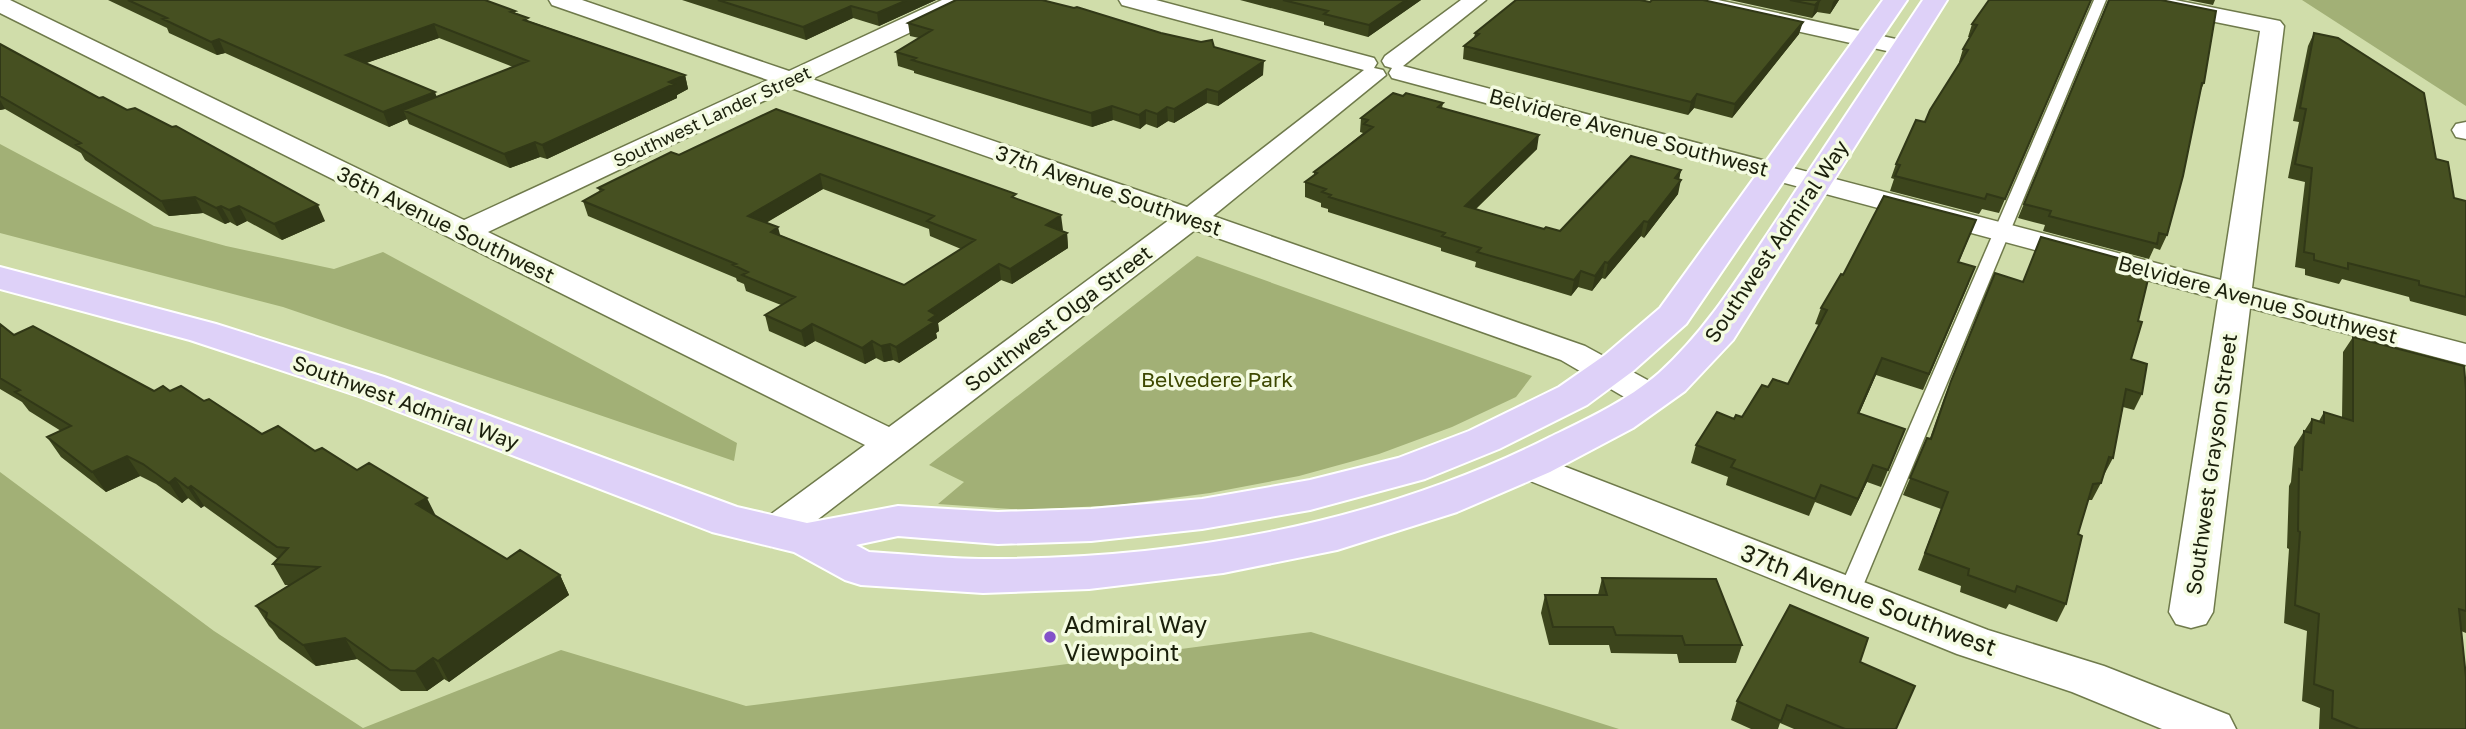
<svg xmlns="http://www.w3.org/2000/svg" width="2466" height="729" font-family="'Golos Text',sans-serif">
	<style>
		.green { fill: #a2b076 }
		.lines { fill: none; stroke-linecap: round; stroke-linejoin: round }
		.service-casing { stroke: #6f7a4b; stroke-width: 3 }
		.minor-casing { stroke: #6f7a4b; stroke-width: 3 }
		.primary-casing { stroke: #fff; stroke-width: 4 }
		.service { fill: #fff; fill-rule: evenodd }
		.minor { fill: #fff; fill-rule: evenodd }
		.primary { fill: #ded1f8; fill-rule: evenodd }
		.wall { fill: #3c451c; fill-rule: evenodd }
		.shaded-wall { fill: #313817 }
		.building { fill: #465021; stroke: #313817; stroke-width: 2; fill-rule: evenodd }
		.poi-dot { fill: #8351c9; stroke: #f4fbe1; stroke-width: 2.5 }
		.labels { text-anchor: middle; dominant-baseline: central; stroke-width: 7; stroke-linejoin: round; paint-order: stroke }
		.far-street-label { font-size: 18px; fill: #1b200c; stroke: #f4fbe1 }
		.street-label { font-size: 21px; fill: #1b200c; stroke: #f4fbe1 }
		.park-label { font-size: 21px; fill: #3d4800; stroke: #f4fbe1 }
		.near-street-label { font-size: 24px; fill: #1b200c; stroke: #f4fbe1 }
		.near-poi-label { font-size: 24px; fill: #1b200c; stroke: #f4fbe1; text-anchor: start }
	</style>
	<rect width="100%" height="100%" fill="#d0ddaa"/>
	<path class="green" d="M2301 0H2466V106L2302 0Z
		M0 144 154 226 226 246 334 269 383 252 737 443 734 461 283 307 0 233Z
		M1197 256 1532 376 1516 397 1452 427 1379 454 1299 476 1210 493 1119 505 1026 510 938 504 964 482 929 465Z
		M0 472 214 631 363 728 561 650 746 706 1311 632 1619 729H0Z"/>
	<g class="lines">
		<defs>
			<path id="service" d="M2094 0H2106L1860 593 1857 599 1849 601 1841 599 1838 593Z"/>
			<path id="minor" d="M0 0H10L464 220 768 80 552 5 549 0H582L789 71 942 0H971L968 5 812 79 1187 207 1364 70 1122 5 1119 0H1156L1374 58 1377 63 1374 68 1383 70 1386 75 1213 216 1585 346 1664 389 1669 397 1664 405 1651 408 1638 405 1561 360 1195 230 787 543 773 547 759 543 753 533 759 523 865 445 0 13ZM791 88 1169 220 889 427 488 232Z
				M1461 0H1486L1403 66 2221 280 2260 31 2141 7 2133 5 2130 0H2175L2280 21 2284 26 2252 288 2466 344V365L2250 308 2213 612 2206 624 2191 628 2176 624 2169 612 2218 299 1392 78 1389 73 1392 68 1385 66 1382 61 1385 56Z
				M1676 0H1718L1905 41 1913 43 1917 48 1913 53 1905 55 1687 7 1679 5Z
				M2466 122V139L2456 137 2452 130 2456 124Z
				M1527 452 1988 630 2104 666 2229 715 2236 729H2162L2072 692 1957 654 1513 474 1508 465 1513 456Z"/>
			<path id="primary" d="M1883 0H1907L1686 324 1633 371 1587 405 1499 449 1425 479 1310 510 1202 529 1091 541 998 544 898 536 856 545 869 552C907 554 946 559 985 559 1178 559 1374 525 1548 438 1585 420 1627 401 1659 373 1709 328 1743 270 1780 215 1827 143 1875 72 1923 0H1947L1733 340 1685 391 1633 428 1550 472 1457 512 1337 550 1223 573 1089 589 983 593 861 585 845 580 794 552 712 532 356 395 190 340 0 289V267L216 324 384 377 737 507 807 523 898 506 998 512 1091 509 1202 499 1310 480 1398 458 1469 431 1559 387 1605 355 1660 308Z"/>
		</defs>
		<use href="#service" class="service-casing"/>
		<use href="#minor" class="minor-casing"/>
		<use href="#primary" class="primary-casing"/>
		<use href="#service" class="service"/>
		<use href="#minor" class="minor"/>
		<use href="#primary" class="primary"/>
	</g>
	<path class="wall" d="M108 0H485L515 11 516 14 529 21 685 75 688 89 677 95V98L547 159 540 157 510 168 409 124 407 119 389 127 225 53 217 55 169 33 167 28ZM439 38 513 67 436 97 366 63Z
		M682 0H936L879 26 853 18 806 40Z
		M1240 0H1421L1368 37 1324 25V22Z
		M1730 0H1839L1830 14 1817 12 1812 18Z
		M2091 0 1999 213 1982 209 1979 214 1890 191 1894 179 1891 178 1896 164 1925 122 1960 62H1959L1963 49 1970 37H1968L1972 24Z
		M2108 0H2161L2204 83 2200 92 2167 235 2160 250 2154 248 2149 259 2043 231 2045 225 2018 218 2108 1Z
		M2188 0H2215L2213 5Z
		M908 23 1161 33 1214 47 1263 75 1218 106 1207 103 1174 123 1168 121 1157 128 1146 124 1140 129 1113 120 1092 127 914 73V71L898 66 896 52 919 38 910 36Z
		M1475 33 1799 34 1732 118 1694 108 1688 115 1463 59 1464 46 1474 38Z
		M2314 33 2436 159 2454 198 2466 201V316L2410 301 2409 297 2342 279 2339 284 2305 275V269L2295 267 2305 182 2288 178 2299 122 2293 121 2308 46Z
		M0 44 325 221 282 240 247 221 237 226 230 222 225 224 203 213 169 216 85 160 81 153 5 109 0 110Z
		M1403 96 1443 103 1442 108 1537 149 1476 209 1544 229 1560 231 1681 170 1679 179 1678 194 1644 238 1641 236 1605 279 1602 278 1592 291 1578 287 1571 296 1475 267 1476 262 1441 251V248L1328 212V209L1321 207V203L1305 197V182L1314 176V172L1363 133 1360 132 1361 118Z
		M679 155 1017 199 1063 230 1061 231 1067 233 1068 248 1012 284 1001 280 938 323 939 331 936 333 937 338 899 363 893 360 884 362 876 358 865 364 815 341 805 347 769 331 765 315 781 305 746 291 744 284 737 281 736 278 588 216 583 201 600 192 598 188ZM823 189 929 229 930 236 961 249 904 285 780 235 766 223Z
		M1976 220 1959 262 1969 283 1923 390 1876 375 1859 414 1905 429 1881 487 1867 482 1851 516 1815 502 1809 516 1726 485 1728 477 1691 463 1696 445 1734 419 1742 417 1768 387 1788 384 1819 325 1815 324 1821 308 1843 275Z
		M1995 273 2138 321 2131 359 2142 394 2134 410 2123 407 2113 458 2104 475 2101 483 2092 500H2088L2078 534 2066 604 2057 622 2009 604 2006 609 1960 592 1961 586 1918 570 1941 509 1903 495 1927 438H1930L1944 398Z
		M0 324 14 335 154 391H170L204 401 262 434 315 451 357 470 507 559 560 575 569 595 449 682 444 679 427 691H401L357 659 316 666 279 639 272 629 269 626 256 606 289 585H285L273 564 278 559 204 506 201 508 188 498 182 503 156 484 140 476 106 492 61 457 47 437 61 431 29 411 22 402 0 389Z
		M2353 337 2466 389V633L2461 631 2466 729H2319L2320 708 2302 701 2307 631 2284 623 2289 549 2287 548 2289 486 2291 482 2294 447 2312 419 2319 421 2324 412 2342 418 2343 352Z
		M1602 578 1742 645 1736 663H1679L1677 654 1611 653 1609 645H1549L1541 613 1545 595H1598Z
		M1860 662 1896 729H1794L1780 723 1778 729H1751L1731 720 1737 701Z"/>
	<path class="shaded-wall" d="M907 0H936L879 26 877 13Z
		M1406 0H1421L1368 37 1369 25Z
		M1820 0 1817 12 1812 18 1815 5Z
		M1835 0H1839L1830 14 1833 2Z
		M851 6 853 18 806 40 803 27Z
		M1803 22 1799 34 1732 118 1735 104Z
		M434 24 439 38 352 68 346 55Z
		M219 39 225 53 217 55 211 42Z
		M1264 61 1263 75 1218 106V92Z
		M685 75 688 89 677 95V98L547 159 542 145Z
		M1207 89V103L1174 123V109Z
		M435 92 440 106 403 110 407 119 389 127 383 112Z
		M1697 94 1694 108 1688 115 1691 102Z
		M0 100 5 109 0 110Z
		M1112 106 1113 120 1092 127 1091 113Z
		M1167 107 1168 121 1157 128V114Z
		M1146 110V124L1140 129 1139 115Z
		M1539 135 1537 149 1463 221 1465 206Z
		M535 142 540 157 510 168 504 154Z
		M1681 170 1678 184 1681 180 1678 194 1644 238 1648 222Z
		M820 174 823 189 752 231 748 216Z
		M195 197 203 213 169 216 161 201Z
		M318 205 325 221 282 240 274 224Z
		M221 206 230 222 225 224 216 208Z
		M239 206 247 221 237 226 229 210Z
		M1061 215 1063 230 1047 241 1046 225Z
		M1644 221 1641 236 1605 279 1608 263Z
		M778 227 782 242 771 232Z
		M1067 233 1068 248 1012 284 1010 269Z
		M1605 262 1602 278 1592 291 1595 276Z
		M999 264 1001 280 938 323 939 331 936 333 937 338 899 363 896 347 929 311Z
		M1581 271 1578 287 1571 296 1574 280Z
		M812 324 815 341 805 347 801 331Z
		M872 341 876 358 865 364 862 348Z
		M890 344 893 360 884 362 881 346Z
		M1882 358 1876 375 1852 430 1858 413Z
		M127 456 140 476 106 492 92 472Z
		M1873 465 1867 482 1851 516 1858 499Z
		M175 478 188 498 182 503 169 483Z
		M191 486 204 506 201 508 188 488Z
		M427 498 437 518 416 504Z
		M560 575 569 595 449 682 438 661Z
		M345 638 357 659 316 666 303 645Z
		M433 658 444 679 427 691 415 671Z"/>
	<path class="building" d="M128 0H485L515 11 511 12 528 18 524 20 685 75 669 82 674 84 542 145 535 142 504 154 403 110 528 61 434 24 346 55 435 92 383 112 219 39 211 42 163 19 167 18Z
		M718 0H907L877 13 851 6 803 27Z
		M956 0H1042L1074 8 1077 7 1161 33 1201 42 1212 40 1214 47 1264 61 1218 92 1207 89 1174 109 1167 107 1157 114 1146 110 1139 115 1112 106 1091 113 912 60 916 58 896 52 932 30 908 23Z
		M1283 0H1406L1369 25 1324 14 1328 11Z
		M1516 0H1640L1650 2 1652 0H1703L1803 22 1735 104 1697 94 1691 102 1464 46 1479 34 1475 33Z
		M1790 0H1820L1815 5Z
		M1989 0H2091L2005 199 1987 194 1985 199 1895 176 1900 165 1896 164 1916 120 1925 122 1930 110 1968 50 1963 49 1977 25 1972 24Z
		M2109 0H2161L2216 11 2204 83H2202L2183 176 2167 235 2159 233 2157 244 2049 216 2051 211 2024 204Z
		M2314 33 2338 38 2424 93 2436 159 2448 162 2454 198 2466 201V297L2419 285V281L2348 263V269L2314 260V254L2304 252 2312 168 2295 164 2306 109 2300 108Z
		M0 44 99 98 103 97 127 110 135 108 172 127 176 126 318 205 274 224 239 206 229 210 221 206 216 208 195 197 161 201 76 145 81 143 0 96Z
		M1393 93 1403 96 1406 93 1443 103 1438 107 1539 135 1465 206 1544 229 1546 227 1560 231 1631 156 1681 170 1675 178 1681 180 1648 222 1644 221 1608 263 1605 262 1595 276 1581 271 1574 280 1477 252 1481 248 1442 236 1445 233 1329 197 1331 195 1322 192 1326 189 1305 182 1317 173 1314 172 1373 127 1364 124 1368 120 1361 118Z
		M776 109 1016 194 1012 197 1061 215 1046 225 1067 233 1010 269 999 264 929 311 936 315 929 320 934 322 896 347 890 344 881 346 872 341 862 348 812 324 801 331 765 315 795 297 742 275 748 272 733 265 736 264 583 201 603 190 598 188 671 152 679 155ZM820 174 934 216 927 221 975 240 904 285 771 232 778 227 748 216Z
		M1884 196 1976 220 1958 262 1975 267 1929 374 1882 358 1858 413 1905 429 1888 470 1873 465 1858 499 1821 485 1815 499 1731 467 1735 460 1696 445 1717 412 1734 419 1736 415 1742 417 1762 385 1768 387 1773 379 1788 384 1827 310 1821 308 1841 274 1843 275Z
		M2041 237 2151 267 2138 321 2142 322 2131 359 2147 364 2142 394 2126 389 2113 458 2109 457 2101 483 2093 484 2078 534 2082 536 2066 604 2017 586 2015 592 1968 575 1969 569 1925 553 1948 492 1910 478 1927 438 1931 439 1951 381 1995 273 2023 282Z
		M0 324 14 335 33 326 154 391 163 386 170 391 181 386 204 401 209 399 262 434 278 426 315 451 322 448 357 470 369 463 427 498 416 504 507 559 520 550 560 575 438 661 433 658 415 671 390 670 345 638 303 645 266 618 267 613 256 606 319 567 273 564 288 548 277 547 191 486 188 488 175 478 169 483 143 464 127 456 92 472 47 437 71 426 15 392 20 390 0 378Z
		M2353 337 2464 366 2466 389V611L2459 609 2466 677V729H2359L2332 718 2333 691 2314 684 2319 614 2295 605 2300 532 2298 531 2299 469 2302 470 2304 431 2311 433 2312 419 2324 423V412L2353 421Z
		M1602 578 1716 579 1742 645H1685L1682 636 1616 635 1613 627H1553L1545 595H1607Z
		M1790 605 1868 638 1860 662 1915 686 1896 729H1845L1787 705 1781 721 1737 701Z"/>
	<circle class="poi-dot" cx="1050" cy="637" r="7"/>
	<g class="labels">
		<g class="far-street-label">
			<text transform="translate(712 116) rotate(-25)">Southwest Lander Street</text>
		</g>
		<g class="street-label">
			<text transform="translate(1629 132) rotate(15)">Belvidere Avenue Southwest</text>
			<text transform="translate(1109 190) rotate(19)">37th Avenue Southwest</text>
			<text transform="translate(446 224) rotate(26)">36th Avenue Southwest</text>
			<text transform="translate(1776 241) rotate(-56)">Southwest Admiral Way</text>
			<text transform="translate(2258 299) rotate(15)">Belvidere Avenue Southwest</text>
			<text transform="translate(1058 318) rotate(-37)">Southwest Olga Street</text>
			<text transform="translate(406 402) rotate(20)">Southwest Admiral Way</text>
			<text transform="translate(2211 464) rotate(-82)">Southwest Grayson Street</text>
		</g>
		<g class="park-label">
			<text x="1217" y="379">Belvedere Park</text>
		</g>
		<g class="near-street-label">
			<text transform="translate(1869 599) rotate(21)">37th Avenue Southwest</text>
		</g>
		<g class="near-poi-label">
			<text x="1064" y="623">Admiral Way<tspan x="1064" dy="28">Viewpoint</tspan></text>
		</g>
	</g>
</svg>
